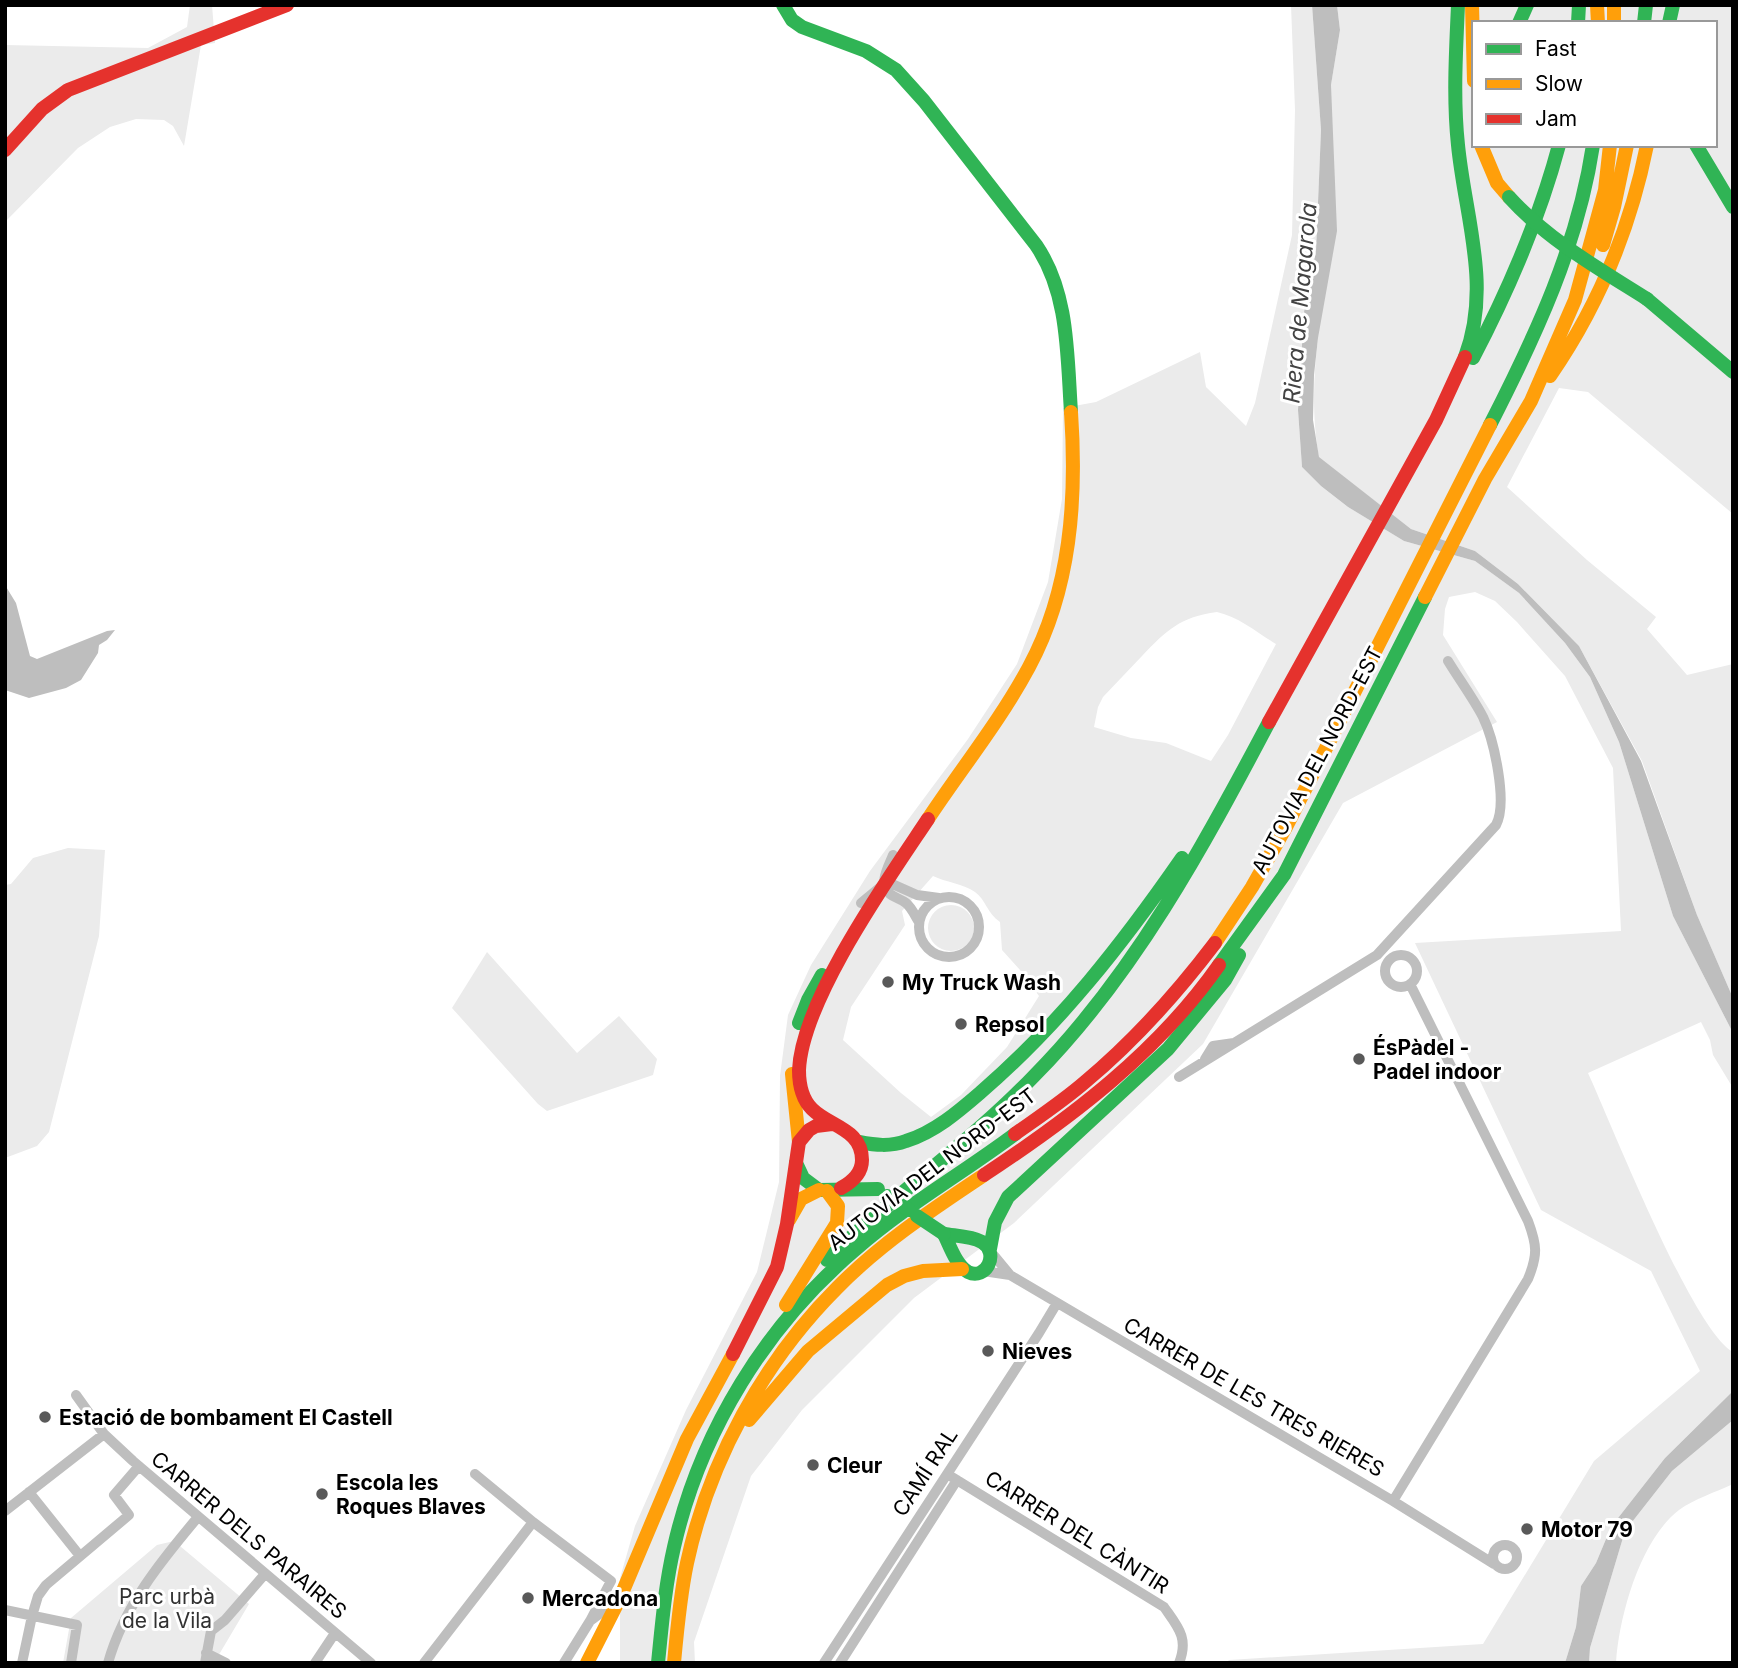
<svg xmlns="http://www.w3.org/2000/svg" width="1738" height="1668" font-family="Inter,sans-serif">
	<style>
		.green { fill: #ebebeb; fill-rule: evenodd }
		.water { fill: #bebebe }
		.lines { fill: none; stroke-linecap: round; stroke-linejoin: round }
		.street { stroke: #bebebe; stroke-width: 10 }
		.fast { stroke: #30b455; stroke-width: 14 }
		.slow { stroke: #ff9f0a; stroke-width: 14 }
		.jam { stroke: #e5322d; stroke-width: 14 }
		.fast-bridge { stroke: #30b455; stroke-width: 14 }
		.poi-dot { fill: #595959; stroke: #fff; stroke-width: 2.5 }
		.labels { text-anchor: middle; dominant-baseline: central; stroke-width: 6; stroke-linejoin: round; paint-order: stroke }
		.street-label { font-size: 21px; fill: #000; stroke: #fff }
		.poi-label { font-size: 21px; font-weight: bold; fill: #000; stroke: #fff; text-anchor: start }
		.park-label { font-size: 21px; fill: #323232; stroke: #fff }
		.water-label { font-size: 23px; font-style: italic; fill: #434343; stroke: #fff }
	</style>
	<rect width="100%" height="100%" fill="#fff"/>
	<path class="green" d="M190 5H212L215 43 201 45 184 146 173 126 164 120 136 119 110 127 78 148 5 222V45L148 48 187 27Z
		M1291 5H1312L1321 130 1316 251 1304 312 1298 410 1302 467 1321 486 1348 507 1404 541 1475 561 1519 593 1565 643 1590 677 1619 742 1673 916 1733 1033V1088L1713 1055 1710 1040 1701 1022 1588 1073C1611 1123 1693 1331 1733 1352V1391L1665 1458 1611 1527 1596 1563 1581 1586 1576 1627 1565 1663H1226L1229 1660 1483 1644 1594 1461 1700 1371 1651 1271 1541 1210 1415 943 1621 931 1613 768 1565 676 1517 622 1495 601 1475 592 1449 597 1445 609 1443 635 1497 722 1343 803 1203 1044 1014 1223 914 1298 802 1410 751 1476 694 1642 695 1663H620V1578L635 1526 686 1410 757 1272 779 1182 780 1076 788 1015 811 965 870 871 968 739 1017 664 1048 582 1062 499 1063 408 1096 402 1200 352 1206 387 1246 426 1255 403 1292 235 1295 110ZM1217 612C1239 617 1256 632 1276 644L1228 735 1211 761 1166 743 1131 738 1094 727 1098 707 1103 697C1116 683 1129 670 1142 656 1167 630 1180 617 1217 612ZM933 876C945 882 964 884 975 892 986 900 987 913 1000 922L1002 950 1020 970 1039 996 1007 1047 961 1095 931 1117 901 1093 843 1040 851 1007 905 925 902 911Z
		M1337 5H1733V514L1588 392 1559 388 1507 487 1587 560 1656 617 1647 629 1687 675 1733 664V998L1697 915 1642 761 1579 646 1518 584 1475 551 1411 529 1319 458C1312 415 1313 381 1318 338L1331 85 1340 30ZM1474 23H1715V145H1474Z
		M68 848 105 850 99 936 49 1132 37 1146 5 1158V885L11 884 33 858Z
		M928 928a23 23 0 1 1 46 0a23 23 0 1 1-46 0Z
		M487 952 577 1053 619 1016 657 1059 653 1075 547 1111 538 1104 452 1008Z
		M1733 1420V1484C1716 1492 1694 1499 1679 1510 1640 1540 1619 1616 1616 1663H1589L1590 1648 1625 1531 1672 1471Z
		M174 1541 249 1604 214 1663H63L71 1618 157 1545Z"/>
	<path class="water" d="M1312 5H1337L1340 30 1331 85 1337 231 1318 338 1314 375 1313 420 1319 457 1411 529 1475 551 1518 584 1579 646 1641 761 1697 915 1733 998V1033L1673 916 1619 742 1590 677 1565 643 1519 593 1475 561 1404 541 1348 507 1321 486 1302 467 1298 410 1304 312 1316 251 1321 130Z
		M5 585 16 603 30 656 37 659 107 631 115 630 107 640 99 645 98 653 81 680 66 688 29 698 5 690Z
		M1733 1391V1420L1672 1471 1625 1531 1590 1648 1589 1663H1565L1576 1627 1581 1586 1596 1563 1611 1527 1665 1458Z"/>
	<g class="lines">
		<path class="street" d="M893 855C888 868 878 883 890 894 895 898 901 899 906 903 912 908 915 916 919 922
			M919 927a30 30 0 1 1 60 0a30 30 0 1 1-60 0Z
			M861 903 884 884 890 883 917 895 939 898
			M1385 971a16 16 0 1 1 32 0a16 16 0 1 1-32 0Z
			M1205 1059 1213 1046 1234 1043
			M1179 1077 1377 955 1496 825C1508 803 1494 740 1483 717 1473 698 1459 679 1448 661
			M991 1252 1010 1275 1393 1501 1494 1564
			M983 1271 1010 1275
			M104 1434 133 1461 371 1663
			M475 1474 533 1522
			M947 1474 1164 1607C1178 1627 1189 1638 1179 1663
			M29 1492 80 1556
			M1393 1501 1528 1279C1538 1255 1537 1245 1528 1221L1410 984
			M5 1511 104 1434 76 1395
			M1493 1557a12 12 0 1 1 24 0a12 12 0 1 1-24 0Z
			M5 1610 77 1625 71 1663
			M206 1653 226 1663
			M22 1663 32 1616 38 1596 46 1585 129 1515 114 1495 139 1466
			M108 1663C124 1606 161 1561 198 1517
			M205 1663 211 1631 225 1620 265 1574
			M315 1663 335 1633
			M424 1663 533 1522 611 1581 590 1621
			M564 1663 590 1621 617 1601
			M824 1663 1039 1333 1057 1303
			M840 1663 957 1480"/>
		<path class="fast" d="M783 5 792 20 802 27 866 51 896 70 924 101 1036 245C1069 293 1067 355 1071 412
			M1458 5C1456 52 1453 98 1458 145 1465 217 1492 286 1465 357
			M1519 23 1527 5
			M1578 23 1579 5
			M1644 23 1646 5
			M1669 23 1673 5
			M1696 145 1733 207
			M1647 299 1733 372
			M1473 358C1509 289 1539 220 1559 145
			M1490 425C1536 335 1578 245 1593 145
			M1219 965 1284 875 1425 597
			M799 1023 808 1000 822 975
			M859 1142C875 1145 890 1147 906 1141 935 1132 959 1111 981 1092 1060 1024 1123 943 1182 858
			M796 1163 803 1178 819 1190 878 1189
			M944 1234C956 1236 971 1236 982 1242 1000 1253 986 1281 968 1272 956 1265 950 1246 944 1234Z
			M990 1249 995 1222 1008 1197 1168 1049 1225 980 1239 955
			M827 1260C893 1195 970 1143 1034 1076 1134 975 1203 847 1269 722
			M658 1663C662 1624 665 1586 674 1547 700 1432 766 1325 856 1249 905 1206 963 1173 1015 1134"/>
		<path class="slow" d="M1472 5 1474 81
			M1597 5 1598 23
			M1614 5V23
			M1481 145 1497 183 1509 197
			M1603 245 1614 207 1627 145
			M1550 376C1599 305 1630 230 1647 145
			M1425 597 1485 479 1531 401 1575 300 1605 190 1610 145
			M928 819C961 769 1000 721 1029 667 1071 589 1077 499 1071 412
			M1215 943 1252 887 1286 827 1490 425
			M792 1074 799 1142
			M789 1220 801 1199 819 1190
			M786 1305 837 1223 838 1206 827 1191
			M749 1420 808 1351 887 1285 904 1276 923 1271 962 1269
			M587 1663 620 1598 687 1439 733 1354
			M674 1663C677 1630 680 1596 687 1563 709 1461 763 1362 837 1288 880 1244 933 1209 984 1175"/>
		<path class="jam" d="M5 150 42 109 68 90 287 5
			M1269 722 1436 420 1465 357
			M1015 1134C1039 1117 1063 1101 1085 1082 1133 1042 1177 993 1215 943
			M984 1175C1072 1117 1158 1052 1219 965
			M841 1188C852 1182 862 1173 862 1160 862 1129 830 1127 812 1109 802 1099 799 1084 799 1070 802 1000 888 879 928 819
			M733 1354 777 1267 787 1224 799 1142 809 1130 816 1126 832 1124"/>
		<path class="fast-bridge" d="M1509 197C1548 240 1598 268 1647 299
			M887 1196 909 1210
			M917 1216 944 1234"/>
	</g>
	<g class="poi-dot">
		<circle cx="888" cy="982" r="7"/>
		<circle cx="961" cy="1024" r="7"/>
		<circle cx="1359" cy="1059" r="7"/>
		<circle cx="988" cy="1351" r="7"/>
		<circle cx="45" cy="1417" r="7"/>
		<circle cx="813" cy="1465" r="7"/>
		<circle cx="322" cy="1494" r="7"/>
		<circle cx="1527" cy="1529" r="7"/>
		<circle cx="528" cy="1598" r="7"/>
	</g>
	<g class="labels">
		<g class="street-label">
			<text transform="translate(1317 760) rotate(-62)">AUTOVIA DEL NORD-EST</text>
			<text transform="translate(932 1169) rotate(-37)">AUTOVIA DEL NORD-EST</text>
			<text transform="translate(1254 1397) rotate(30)">CARRER DE LES TRES RIERES</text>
			<text transform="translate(925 1472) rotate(-57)">CAMÍ RAL</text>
			<text transform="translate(1077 1532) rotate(32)">CARRER DEL CÀNTIR</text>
			<text transform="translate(249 1535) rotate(40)">CARRER DELS PARAIRES</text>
		</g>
		<g class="poi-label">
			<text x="902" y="982">My Truck Wash</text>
			<text x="975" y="1024">Repsol</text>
			<text x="1373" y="1047">ÉsPàdel -<tspan x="1373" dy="24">Padel indoor</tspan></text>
			<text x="1002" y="1351">Nieves</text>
			<text x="59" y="1417">Estació de bombament El Castell</text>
			<text x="827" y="1465">Cleur</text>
			<text x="336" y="1482">Escola les<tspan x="336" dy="24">Roques Blaves</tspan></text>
			<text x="1541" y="1529">Motor 79</text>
			<text x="542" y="1598">Mercadona</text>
		</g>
		<g class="park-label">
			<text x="167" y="1596">Parc urbà<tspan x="167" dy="24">de la Vila</tspan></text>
		</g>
		<g class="water-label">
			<text transform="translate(1300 303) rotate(-85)">Riera de Magarola</text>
		</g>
	</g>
	<rect width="1738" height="1668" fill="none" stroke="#000000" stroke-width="14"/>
	<rect x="1472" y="21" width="245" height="126" fill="#ffffff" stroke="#999999" stroke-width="2"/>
	<rect x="1486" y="44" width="35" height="10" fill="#30b455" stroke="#999999" stroke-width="2"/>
	<text x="1535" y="56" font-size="21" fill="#000000">Fast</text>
	<rect x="1486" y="79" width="35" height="10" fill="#ff9f0a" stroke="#999999" stroke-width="2"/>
	<text x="1535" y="91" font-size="21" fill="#000000">Slow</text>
	<rect x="1486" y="114" width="35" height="10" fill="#e5322d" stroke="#999999" stroke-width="2"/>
	<text x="1535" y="126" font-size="21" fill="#000000">Jam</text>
</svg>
